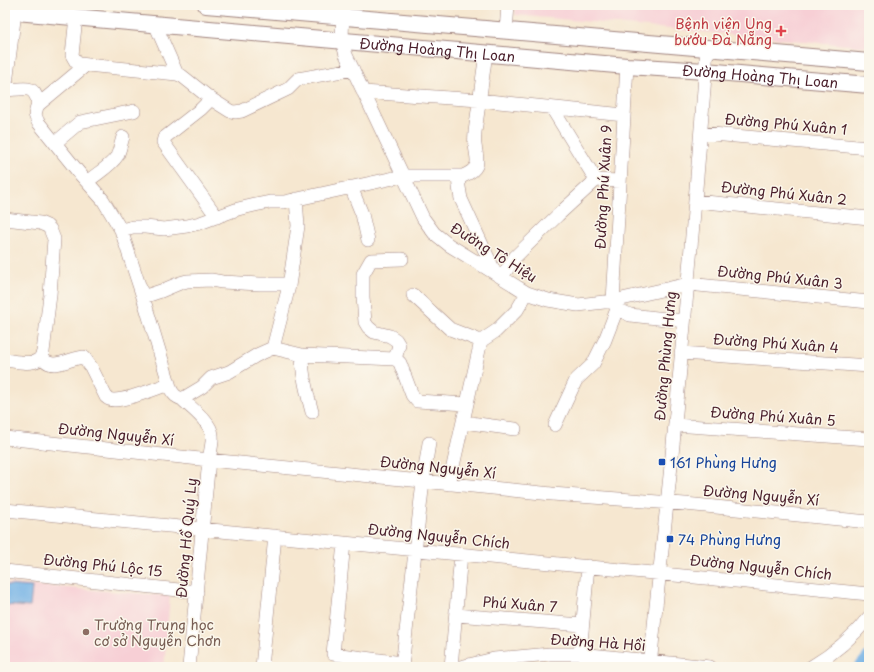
<svg xmlns="http://www.w3.org/2000/svg" width="874" height="672" font-family="'Playpen Sans',sans-serif">
	<style>
		.built { fill: #f7cfd5 }
		.water { fill: #72b1e5; stroke: #5e6888 }
		.lines { fill: none; stroke-linecap: round; stroke-linejoin: round }
		.canal { stroke: #72b1e5; stroke-width: 10 }
		.minor-casing { stroke: #a0837e; stroke-width: 14 }
		.major-casing { stroke: #a0837e; stroke-width: 18 }
		.minor { stroke: #fff; stroke-width: 13 }
		.major { stroke: #fff; stroke-width: 16 }
		.health-dot { fill: #e0444e; stroke: #fbf7ec; stroke-width: 1.5 }
		.transit-dot { fill: #1a4fb4; stroke: #fbf7ec; stroke-width: 1.5 }
		.education-dot { fill: #8d6e63; stroke: #fbf7ec; stroke-width: 1.5 }
		.labels { text-anchor: middle; dominant-baseline: central; stroke-width: 3; stroke-linejoin: round; paint-order: stroke }
		.health-label { font-size: 14px; fill: #be3a42; stroke: #fbf7ec; text-anchor: end }
		.street-label { font-size: 14px; fill: #4a1f2b; stroke: #fbf7ec }
		.transit-label { font-size: 14px; fill: #164399; stroke: #fbf7ec; text-anchor: start }
		.education-label { font-size: 14px; fill: #785e54; stroke: #fbf7ec; text-anchor: start }
	</style>
	<rect width="100%" height="100%" fill="#fbf7ec"/>
	<filter id="ink" filterUnits="userSpaceOnUse"><feTurbulence type="fractalNoise" baseFrequency=".025" numOctaves="2"/><feDisplacementMap in="SourceGraphic" scale="8" xChannelSelector="R" yChannelSelector="G"/><feConvolveMatrix kernelMatrix="1 2 1 2 8 2 1 2 1" color-interpolation-filters="sRGB"/></filter>
	<filter id="wash" filterUnits="userSpaceOnUse"><feTurbulence type="fractalNoise" baseFrequency=".012" numOctaves="4" result="noise"/><feDisplacementMap in="SourceGraphic" scale="16" xChannelSelector="R" yChannelSelector="G"/><feGaussianBlur stdDeviation="0.9" result="paint"/><feColorMatrix in="noise" values="0 0 0 0 0 0 0 0 0 0 0 0 0 0 0 0 0 1.4 0 .05"/><feComposite in="paint" operator="in"/></filter>
	<g filter="url(#wash)">
		<rect width="100%" height="100%" fill="#f6e7d0"/>
		<path class="built" d="M516 5H869V47L515 15Z
			M5 583 170 596 164 667H5Z"/>
		<path class="water" d="M5 585 32 587 30 607 5 605Z"/>
		<g class="lines">
			<path class="canal" d="M859 667 869 655"/>
		</g>
	</g>
	<g filter="url(#ink)">
		<g class="lines">
			<defs>
				<path id="minor" d="M343 5 342 41 346 55 423 218 434 233 449 245 527 293 548 300 578 305 613 301 688 284 869 302
					M76 17 72 55 76 62 80 64 97 66 177 74 182 76 211 99 230 111 235 112 242 111 288 89 298 79 353 69
					M155 24 177 74
					M506 31 508 5
					M627 66 613 301 617 309 630 315 684 321
					M5 90C12 90 21 88 28 89 35 90 39 100 37 107 35 115 34 113 38 122L80 174 103 200 121 230 143 297 171 390C174 395 176 397 182 399 191 408 211 422 212 435 213 443 210 452 209 460L189 667
					M5 92 15 12
					M363 92 479 100 624 115
					M211 99 201 109 164 138 163 142 217 217
					M38 105 86 65
					M701 133 869 148
					M55 143 80 122 134 111
					M458 176 459 187 461 199 495 273
					M596 180 620 181
					M87 182C96 174 111 166 117 156 120 150 121 143 123 137
					M351 187 362 214 368 240
					M296 199 298 226 289 286 274 344 275 347 277 349 302 355 395 359 398 361 400 363 412 395 417 401 467 404
					M695 201 869 218
					M5 219 40 223 47 226 50 229 54 239 50 295 43 352C42 355 41 358 38 360 31 365 14 361 5 360
					M121 230 133 227H145L164 229 187 226 200 223 238 209 255 205 270 202H284L403 176H463C482 168 477 161 475 145 474 140 475 136 475 132L486 53
					M502 277 515 257 558 215 596 180 552 108
					M413 295 450 329 481 341
					M143 297 161 291 180 283 187 281 211 280 222 282 260 284H289
					M681 353 869 366
					M302 355C302 375 307 393 312 412
					M41 357C43 359 46 362 49 363 58 367 75 357 84 357L91 367 106 397C108 399 111 400 114 400 129 400 154 389 169 384
					M395 359 399 345 396 340 390 336 374 332 368 327 365 322 363 297V274L371 260 402 259
					M182 399 202 387 211 378 229 372 257 355 275 347
					M463 422 515 429
					M555 425 576 380 593 364 605 340 617 309
					M675 425 869 439
					M5 438 209 460 552 494 685 504 869 522
					M449 484 481 341 496 331 517 310 527 293
					M5 510 869 594
					M344 543 333 654 402 663
					M5 571 197 592
					M456 615 582 625
					M580 654 588 566
					M262 667 275 536
					M402 667 423 481 429 443
					M451 667 461 554
					M460 667 494 659 550 654H580L710 667
					M650 667C657 589 667 512 674 434 686 306 698 177 707 48
					M811 667C833 654 853 637 869 617"/>
				<g id="major">
					<path d="M206 5 869 62"/>
					<path id="s1" d="M5 11 627 66 705 71 869 85"/>
				</g>
			</defs>
			<use href="#minor" class="minor-casing"/>
			<use href="#major" class="major-casing"/>
			<use href="#minor" class="minor"/>
			<use href="#major" class="major"/>
		</g>
	</g>
	<path class="health-dot" d="M779 25h4v4h4v4h-4v4h-4v-4h-4v-4h4z"/>
	<g class="transit-dot">
		<rect x="658" y="458" width="8" height="8" rx="2"/>
		<rect x="666" y="535" width="8" height="8" rx="2"/>
	</g>
	<circle class="education-dot" cx="86" cy="632" r="4"/>
	<g class="labels">
		<g class="health-label">
			<text x="772" y="23">Bệnh viện Ung<tspan x="772" dy="16">bướu Đà Nẵng</tspan></text>
		</g>
		<g class="street-label">
			<text stroke="none"><textPath href="#s1" startOffset="434">Đường Hoàng Thị Loan</textPath></text>
			<text stroke="none"><textPath href="#s1" startOffset="758">Đường Hoàng Thị Loan</textPath></text>
			<text transform="translate(786 124) rotate(5)">Đường Phú Xuân 1</text>
			<text transform="translate(603 187) rotate(-87)">Đường Phú Xuân 9</text>
			<text transform="translate(784 193) rotate(6)">Đường Phú Xuân 2</text>
			<text transform="translate(494 252) rotate(32)">Đường Tô Hiệu</text>
			<text transform="translate(780 277) rotate(6)">Đường Phú Xuân 3</text>
			<text transform="translate(776 343) rotate(4)">Đường Phú Xuân 4</text>
			<text transform="translate(665 356) rotate(-85)">Đường Phùng Hưng</text>
			<text transform="translate(773 416) rotate(4)">Đường Phú Xuân 5</text>
			<text transform="translate(116 434) rotate(6)">Đường Nguyễn Xí</text>
			<text transform="translate(438 467) rotate(6)">Đường Nguyễn Xí</text>
			<text transform="translate(761 495) rotate(5)">Đường Nguyễn Xí</text>
			<text transform="translate(439 536) rotate(6)">Đường Nguyễn Chích</text>
			<text transform="translate(186 538) rotate(-85)">Đường Hồ Quý Ly</text>
			<text transform="translate(103 565) rotate(6)">Đường Phú Lộc 15</text>
			<text transform="translate(761 567) rotate(6)">Đường Nguyễn Chích</text>
			<text transform="translate(520 604) rotate(4)">Phú Xuân 7</text>
			<text transform="translate(598 642) rotate(4)">Đường Hà Hồi</text>
		</g>
		<g class="transit-label">
			<text x="670" y="462">161 Phùng Hưng</text>
			<text x="678" y="539">74 Phùng Hưng</text>
		</g>
		<g class="education-label">
			<text x="94" y="624">Trường Trung học<tspan x="94" dy="16">cơ sở Nguyễn Chơn</tspan></text>
		</g>
	</g>
	<rect width="874" height="672" fill="none" stroke="#fbf7ec" stroke-width="20"/>
</svg>
